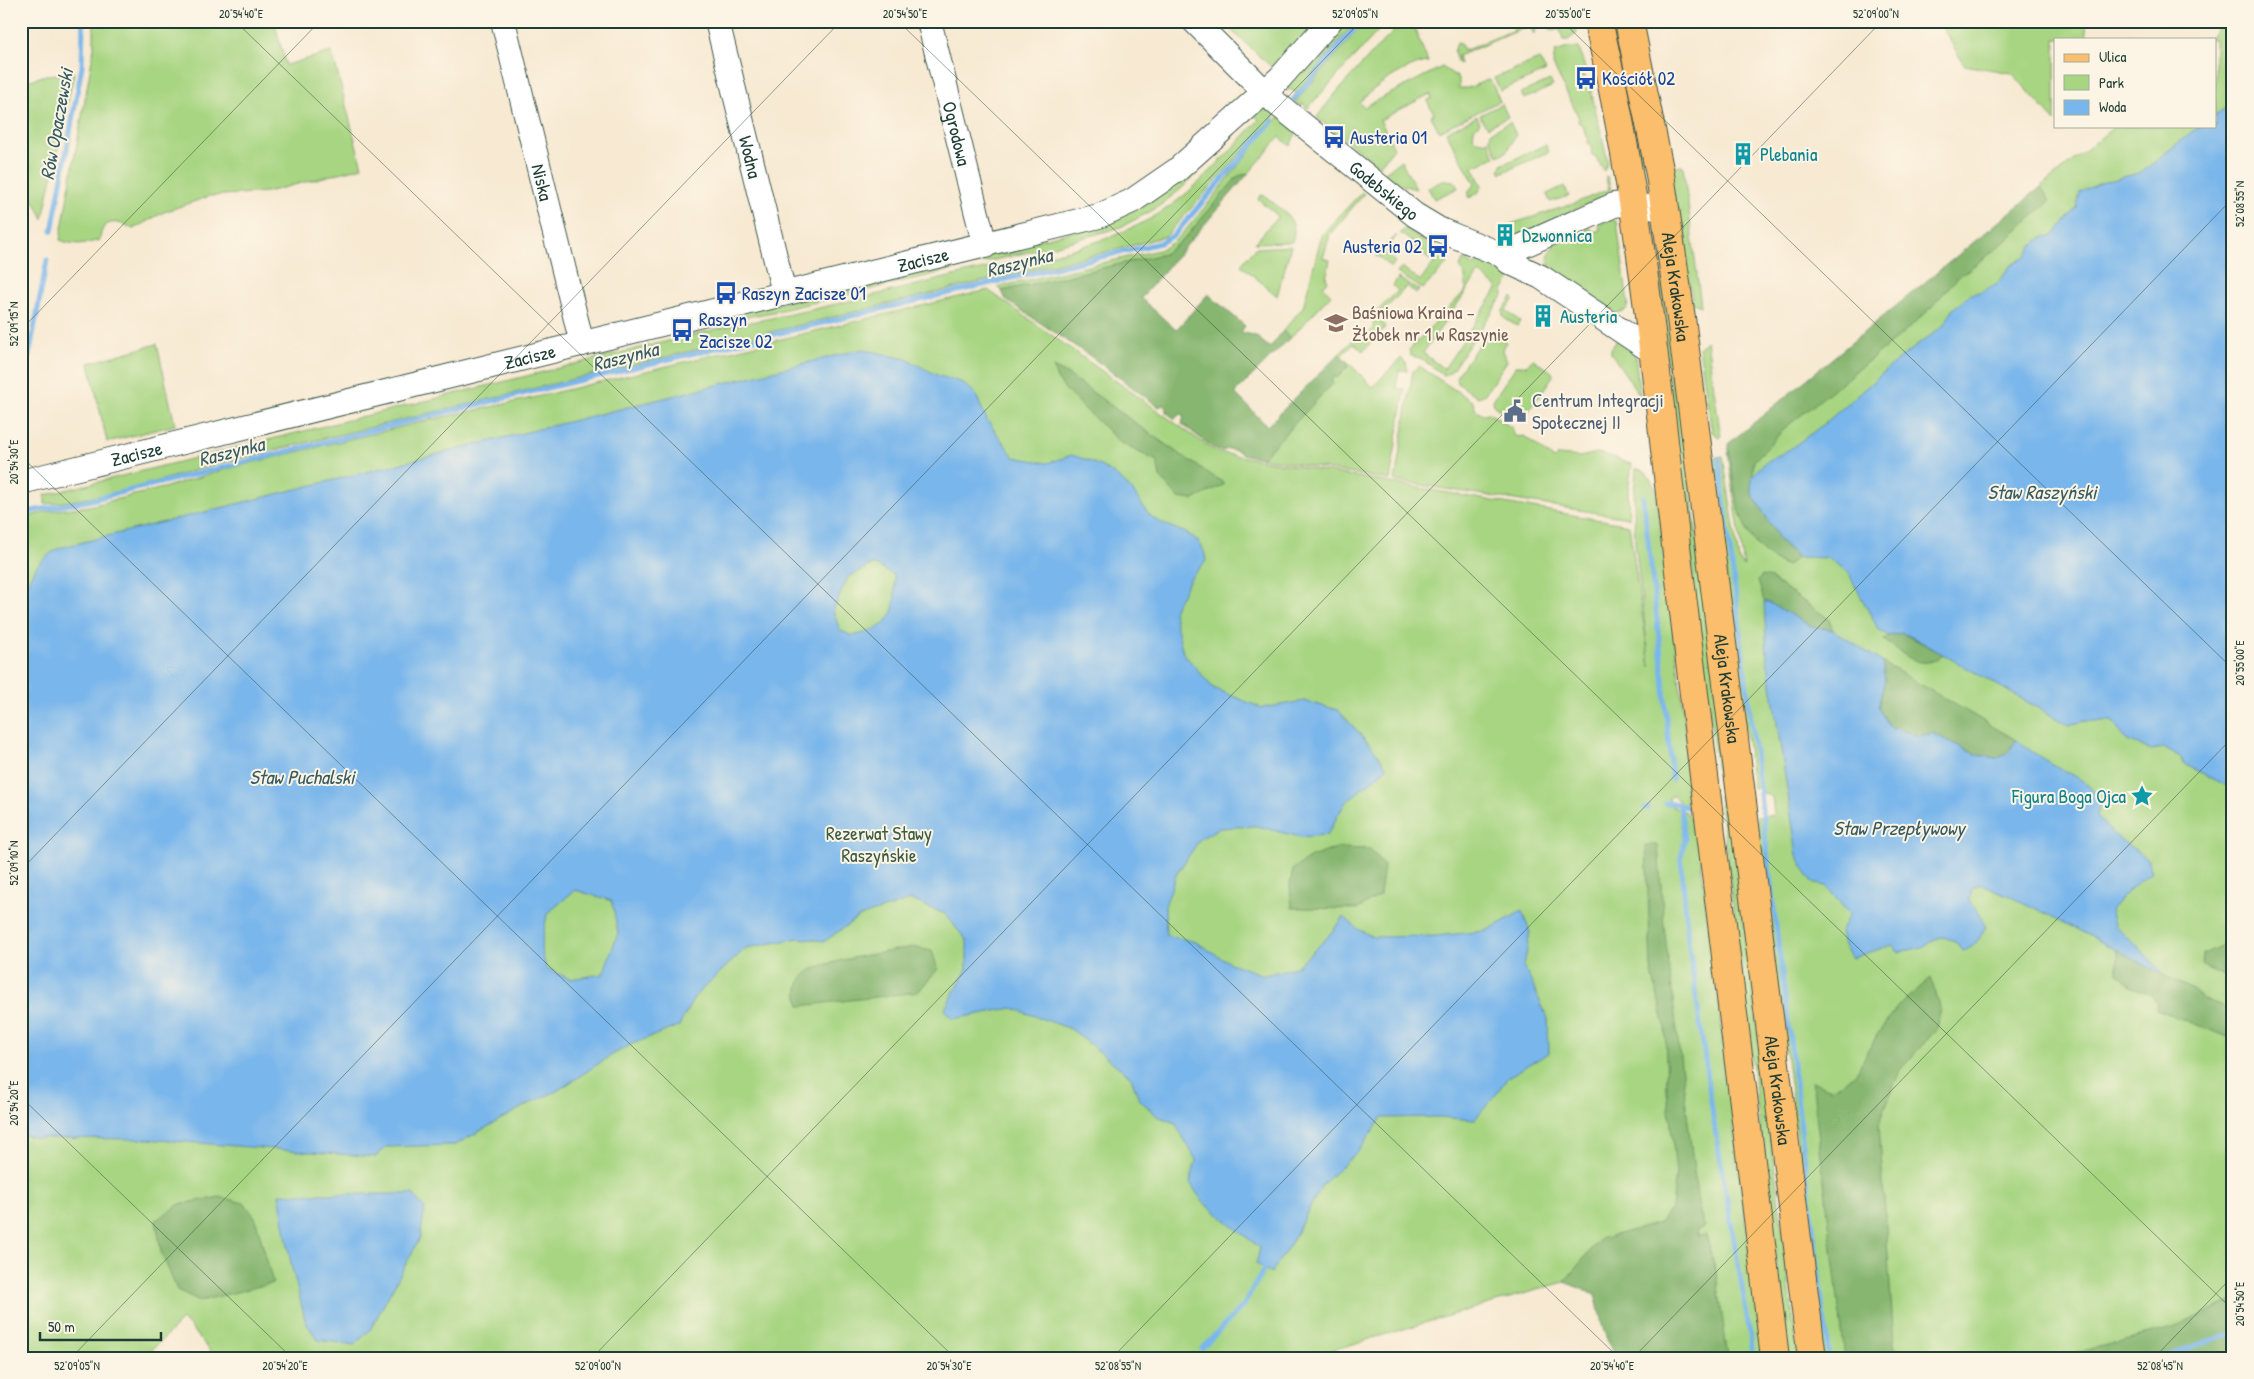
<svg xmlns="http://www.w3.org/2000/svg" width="2254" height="1379" font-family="'Patrick Hand',sans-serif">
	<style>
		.green { fill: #a8d582; stroke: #64895b; fill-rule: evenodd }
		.forest { fill: #86b670; stroke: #527a52 }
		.water { fill: #79b6eb; stroke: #4c7a90; fill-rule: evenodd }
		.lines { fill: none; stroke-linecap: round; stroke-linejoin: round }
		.stream { stroke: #79b6eb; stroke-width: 5 }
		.minor-casing { stroke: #3f574c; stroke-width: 26 }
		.major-casing { stroke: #3f574c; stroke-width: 30 }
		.minor { stroke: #fff; stroke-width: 24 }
		.major { stroke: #fabe6d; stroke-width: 28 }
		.ticks { fill: none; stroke: #1f3d34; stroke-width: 1; stroke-opacity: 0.45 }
		.labels { text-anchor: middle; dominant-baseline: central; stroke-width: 4; stroke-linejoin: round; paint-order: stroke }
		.transit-label { font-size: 19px; fill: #164399; stroke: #fcf5e5; text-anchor: start }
		.street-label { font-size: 19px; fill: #1f3d34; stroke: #fcf5e5 }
		.culture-label { font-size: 19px; fill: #0d838f; stroke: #fcf5e5; text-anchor: start }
		.education-label { font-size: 19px; fill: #785e54; stroke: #fcf5e5; text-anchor: start }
		.service-label { font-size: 19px; fill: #4e5e75; stroke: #fcf5e5; text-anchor: start }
		.park-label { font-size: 19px; fill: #3a5b44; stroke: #fcf5e5 }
		.water-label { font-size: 20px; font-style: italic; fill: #365b62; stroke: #fcf5e5 }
		.neatline { fill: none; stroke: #1f3d34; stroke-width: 2 }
		.ticks-label { font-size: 12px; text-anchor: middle; fill: #1f3d34 }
	</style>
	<rect width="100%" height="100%" fill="#fcf5e5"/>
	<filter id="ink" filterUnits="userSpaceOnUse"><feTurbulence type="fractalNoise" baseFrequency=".02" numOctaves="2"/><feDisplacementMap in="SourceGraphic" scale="10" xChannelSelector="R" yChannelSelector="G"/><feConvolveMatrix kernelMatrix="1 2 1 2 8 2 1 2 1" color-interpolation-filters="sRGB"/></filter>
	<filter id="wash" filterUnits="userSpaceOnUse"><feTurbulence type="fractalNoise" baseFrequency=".0096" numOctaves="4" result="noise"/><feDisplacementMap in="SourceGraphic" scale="20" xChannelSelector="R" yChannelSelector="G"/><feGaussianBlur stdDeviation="1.12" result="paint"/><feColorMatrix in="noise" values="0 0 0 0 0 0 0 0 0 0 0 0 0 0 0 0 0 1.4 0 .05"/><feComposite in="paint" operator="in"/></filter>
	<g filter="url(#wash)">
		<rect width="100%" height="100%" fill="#f7e9d2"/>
		<path class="green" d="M94 21H274L286 65 332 52 362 167 267 192 210 196 164 212 133 229C118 220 101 218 100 240 85 244 75 246 60 240L94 48Z
			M1221 21H1320L1275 70Z
			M1340 21H1356L1296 93 1290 89 1288 91 1284 86Z
			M1366 21H1387L1307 109 1304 104 1299 105 1295 102Z
			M1530 21 1535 23 1536 29 1534 34 1529 26 1458 56 1460 64 1457 62 1454 52 1457 43 1461 44 1464 51 1530 23Z
			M1558 21H1574L1577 33 1568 40H1563L1560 29 1552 31 1549 28 1551 25 1559 23Z
			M1610 21H1620L1648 156 1639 158Z
			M1939 21H2086L2087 39H2055V121L2012 73 1964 65Z
			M2225 21H2233V1358H1824L1757 817 1774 815 1772 797 1762 793 1757 787 1753 788 1712 458 1723 456 1739 560 1744 567 1728 453 2043 191 2041 187 2115 126H2215V39H2208Z
			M1412 22 1428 62C1408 64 1371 88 1359 103L1364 107 1442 67 1459 78V88H1468L1490 79 1500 101 1439 131 1431 116 1434 114 1427 101 1432 98 1430 94 1380 120 1394 148 1379 166 1317 118C1321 107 1386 37 1398 28 1402 24 1407 23 1412 22Z
			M1568 48H1579L1586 72 1583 73 1585 81H1588L1591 91 1608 162 1604 171 1595 156 1592 155 1591 145 1587 143 1589 140 1582 125 1578 122 1579 118 1553 65 1555 52Z
			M1539 59 1546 71 1500 91 1494 78Z
			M74 73 43 219 21 174V83L46 75Z
			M1550 80 1553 86 1524 99 1521 93Z
			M1502 104 1508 117 1488 127 1483 122 1480 115Z
			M1263 106 1277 113 1166 236 1123 248 221 463C163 479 105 499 45 504V495L729 326C809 312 887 292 966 273 1031 258 1102 249 1160 213 1198 189 1228 152 1259 120L1254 115 1244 126Z
			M1280 116 1297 131 1290 146 1280 137 1248 174 1238 176C1217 201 1192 238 1164 254L1002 291 998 287 1159 250C1177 243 1187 228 1199 214 1227 182 1253 144 1280 116Z
			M1477 116 1480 123 1474 129 1473 138 1479 141 1482 140 1484 142 1488 140 1495 157 1473 167 1482 186 1478 193 1469 198V190L1475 184 1446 132Z
			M1510 122 1516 135 1507 151 1498 156 1490 139 1491 132Z
			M1235 134 1181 189 1155 209 1121 227 1054 246 773 312 729 320 728 316 1083 229Z
			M1546 145 1549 152 1501 173 1499 170 1503 164Z
			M1401 160 1416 189 1397 184 1384 173Z
			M1683 166 1701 306 1693 303 1668 167Z
			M1607 176 1611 190 1609 194 1514 238 1508 225 1573 204 1609 189 1605 177Z
			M1444 180 1454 181 1458 188 1434 199 1428 188Z
			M1564 186 1569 196 1550 202 1547 194Z
			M1362 192 1364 194 1330 234 1323 258 1330 260 1326 278 1328 281 1323 287 1331 295 1290 338 1283 331 1303 307 1322 234Z
			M1261 195 1265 196C1281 210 1300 218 1292 242L1255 243 1278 216 1258 199Z
			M1611 219 1617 222 1628 304 1626 310 1616 313 1550 269C1541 242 1570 236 1590 228L1594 232 1600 230 1599 225Z
			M1405 228 1417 237 1450 254 1446 265 1423 289 1397 273 1402 267 1420 281 1434 263 1414 248 1416 245 1400 233Z
			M1397 235 1384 253 1395 262 1391 268 1379 257 1375 256Z
			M1652 238H1655L1656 241 1680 401 1798 1358H1788Z
			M1291 246 1277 296 1241 265 1255 248Z
			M1480 259 1515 273 1503 290V296L1450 373 1444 375 1420 358 1411 356 1409 350 1466 290 1465 276 1460 267 1463 260 1475 265ZM1479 273 1498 288 1444 369 1423 353Z
			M1398 278 1419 290 1416 294 1407 286 1377 318 1386 326 1363 351 1354 343 1341 356 1339 354 1356 337 1364 339 1374 328 1372 326 1375 323 1370 318 1398 291 1393 286Z
			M988 290 1216 452 1629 525 1650 667 1635 542 1634 497 1636 468 1646 472 1656 489 1694 798 1683 805 1673 796 1669 797 1670 805 1686 812 1697 829 1762 1358H1645L1611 1291 1567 1278 1564 1282 1305 1358H216L189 1325 182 1320 144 1358H21V518L50 511 89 506 163 488 230 468 438 418 528 399Z
			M1512 297 1514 299 1506 311 1520 321 1517 326 1504 318 1502 312Z
			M1492 332 1506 342 1503 350 1507 361 1484 395 1478 397 1457 383 1456 377 1487 333Z
			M1617 340 1635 354 1640 396 1611 353V349Z
			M1707 341 1721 437H1719L1712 432 1699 347Z
			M157 344 175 425 107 442 89 363Z
			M1401 358 1406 363 1408 371 1399 370 1396 388 1405 389 1390 480 1262 458 1332 383 1331 381 1335 376 1338 377 1350 364 1373 387Z
			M1533 359 1552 372 1553 376 1523 419 1517 421 1494 406 1493 400 1516 366H1526Z
			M1419 366 1473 402 1475 409 1483 414 1489 413 1512 428 1513 434 1517 437 1524 436 1554 459 1558 455 1580 457 1597 453 1614 457 1624 462 1632 464 1628 490 1629 518 1395 481 1413 371Z"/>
		<path class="forest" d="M1248 174 1141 298 1176 330 1208 294 1245 326 1241 332 1256 336 1270 348 1283 331 1290 338 1235 393 1267 426 1339 354 1350 364 1337 378 1335 376 1331 381 1333 383 1262 458 1242 454 1238 451 1227 449 1223 451 1216 450 1182 424 1184 416 1180 414 1175 419 1166 412V407L1163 405 1159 407 1090 356 1006 300 1002 291 1164 254 1184 239 1238 176Z
			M2041 187 2050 201 1994 251 1957 278 1928 311 1897 338 1785 428 1754 461 1751 492 1781 542 1798 557 1787 566C1735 546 1736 491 1728 444Z
			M1053 367 1067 374 1169 447 1225 484 1193 500 1178 498 1160 477 1157 461 1122 444 1069 394 1057 379Z
			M1762 576 1770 578 1829 619 1833 630 1811 626 1764 601 1758 581Z
			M1902 633 1943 654C1921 674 1903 653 1884 640L1888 636Z
			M1882 662 2016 740 2008 753 1996 758 1977 755 1932 733 1919 736 1889 726 1878 707 1885 680Z
			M1646 845H1658L1664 926 1698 1203 1704 1227 1697 1230 1698 1236 1706 1235 1716 1271 1728 1358H1615L1604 1332 1595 1294 1564 1282 1600 1239 1660 1223 1672 1207 1676 1173 1667 1091 1665 1027 1651 968Z
			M1337 848 1370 849 1384 866 1380 895 1358 909 1292 908 1290 885 1293 869 1311 857Z
			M2223 945 2233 947V981L2202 965 2203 954Z
			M912 947 932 951 938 969 918 992 800 1006C797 995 796 987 803 976 814 961 891 952 912 947Z
			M2117 950 2194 991 2204 1000 2233 1011V1039L2156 1009 2157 1002 2151 995 2131 986 2117 973Z
			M1931 978 1940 1007 1936 1030 1900 1070 1879 1124 1895 1358H1845L1812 1081 1831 1089 1855 1075 1877 1035 1898 1006Z
			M220 1197 244 1203 255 1217 273 1283 200 1301 177 1290 161 1252 156 1220 180 1204Z
			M2233 1300V1358H2056L2176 1327Z"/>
		<path class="water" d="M2233 103V789L2184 764 2182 758 2164 748 2152 750 2127 741 2112 721H2086L2068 725 1914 638 1902 633 1888 636 1878 629 1848 572 1828 558 1798 557 1781 542 1751 492 1752 476 1764 463 1790 449 1824 424 1899 359 1942 327 1953 309 1971 294 1983 291 1999 282 2010 266 2025 257 2033 245 2041 238 2054 235 2077 207 2080 192 2097 184 2142 172 2199 126H2215V115Z
			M862 349 906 359 939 376 961 382 975 393 987 420 1014 457 1047 463 1072 455C1097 463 1117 472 1134 493 1140 501 1147 515 1156 520 1178 533 1203 531 1206 561L1190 579 1173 611 1183 653 1213 688 1262 708 1304 701 1338 710 1374 749 1387 768 1345 803 1327 835 1300 837 1256 826 1219 828 1200 839 1176 875 1165 906 1166 935 1196 942 1230 963 1264 975 1296 967 1325 940 1344 917 1358 929 1373 937 1435 936 1486 931 1522 911 1530 932 1524 966 1548 1019 1549 1053 1508 1077 1491 1101 1474 1120 1440 1117 1382 1118 1359 1150 1322 1185 1291 1243 1271 1273 1256 1264 1260 1248 1203 1202 1190 1183 1196 1160 1175 1123 1157 1116 1139 1099 1131 1077 1071 1029 1012 1008 953 1019 944 1010 967 969V941L945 914 911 900 859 917 825 941 799 938 746 948 695 996 679 1026 632 1044 612 1055 557 1091 532 1102 455 1145 386 1147 376 1157 147 1139 36 1138 21 1134V612C26 580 31 565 59 548ZM873 564 894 575C898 614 892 628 852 636L840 630 833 611 848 577ZM575 890 612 901 618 933 603 974 570 979 546 968 541 948 547 914Z
			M1764 602H1768L1811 626 1833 630 1882 662 1885 680 1878 707 1889 726 1919 736 1932 733 1977 755 1996 758 2008 753 2016 740C2026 747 2035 754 2045 760 2066 773 2108 785 2097 816L2112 833 2149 860 2151 872 2129 890 2110 910 2115 927 2137 945 2165 976C2105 944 2045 911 1982 884L1972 888 1970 900 1986 926C1981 937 1975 948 1963 951L1955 941 1943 937 1935 939 1923 947 1899 952 1892 945 1852 958 1845 948 1840 933 1849 914 1826 886 1812 883 1797 855 1767 658Z
			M279 1194H413L425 1209 420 1238 370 1330 354 1345 318 1340 306 1323 291 1264Z"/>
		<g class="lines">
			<path class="stream" d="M1294 99 1361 21
				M52 231 82 66 83 21
				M21 398 47 260
				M1719 459 1829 1358
				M1643 497 1661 655 1672 779
				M21 513 87 501 438 414 1160 243 1174 235 1273 121
				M1665 803H1674L1692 809
				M1680 806 1685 839 1681 857 1688 939 1714 1123 1754 1358
				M1645 808H1648
				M1202 1348 1243 1306 1264 1269
				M2158 1358 2233 1333"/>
		</g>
	</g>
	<g filter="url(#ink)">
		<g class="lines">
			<defs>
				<g id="minor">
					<path id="s1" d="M503 21 582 344"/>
					<path id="s2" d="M717 21 784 293"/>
					<path id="s3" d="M929 21 985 246"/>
					<path id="s4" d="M1194 21 1276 103 1415 215 1440 230 1502 255 1509 262 1541 277 1653 352"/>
					<path d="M1502 255 1614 205 1624 204 1665 209"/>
					<path id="s5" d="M21 482 1099 216 1132 201 1177 170 1280 78 1330 21"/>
				</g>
				<g id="major">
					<path d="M1598 21C1641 202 1657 387 1679 571 1711 833 1743 1095 1775 1358"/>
					<path id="s6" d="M1629 21 1660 174 1681 318 1812 1358"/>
				</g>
			</defs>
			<use href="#minor" class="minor-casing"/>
			<use href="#major" class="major-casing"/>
			<use href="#minor" class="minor"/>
			<use href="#major" class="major"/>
		</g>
	</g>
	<path class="ticks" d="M235 21 1619 1358M898 21 2233 1310M1562 21 2233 669M2225 21 2233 28M21 330 320 21M21 456 955 1358M21 870 841 21M21 1097 292 1358M71 1358 1361 21M592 1358 1882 21M1112 1358 2233 198M1633 1358 2233 737M2154 1358 2233 1276"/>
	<defs>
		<symbol id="bus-bare" viewBox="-9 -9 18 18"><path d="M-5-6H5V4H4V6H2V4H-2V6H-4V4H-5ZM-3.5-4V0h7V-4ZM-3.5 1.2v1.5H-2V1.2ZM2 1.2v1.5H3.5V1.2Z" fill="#1a4fb4" stroke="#fcf5e5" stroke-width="2.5" paint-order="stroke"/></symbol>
		<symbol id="building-bare" viewBox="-9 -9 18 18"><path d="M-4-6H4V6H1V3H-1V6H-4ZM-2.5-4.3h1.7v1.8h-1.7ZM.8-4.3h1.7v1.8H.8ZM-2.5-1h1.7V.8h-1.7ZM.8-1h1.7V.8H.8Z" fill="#0f9aa8" stroke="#fcf5e5" stroke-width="2.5" paint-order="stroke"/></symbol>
		<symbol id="school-bare" viewBox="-9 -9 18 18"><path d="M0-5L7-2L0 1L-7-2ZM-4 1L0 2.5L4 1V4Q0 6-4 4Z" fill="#8d6e63" stroke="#fcf5e5" stroke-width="2.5" paint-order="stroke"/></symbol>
		<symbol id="civic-bare" viewBox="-9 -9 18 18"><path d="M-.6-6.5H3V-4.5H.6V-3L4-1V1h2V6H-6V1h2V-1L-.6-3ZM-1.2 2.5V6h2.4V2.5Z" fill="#5c6f8a" stroke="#fcf5e5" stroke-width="2.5" paint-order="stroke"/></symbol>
		<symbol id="sight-bare" viewBox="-9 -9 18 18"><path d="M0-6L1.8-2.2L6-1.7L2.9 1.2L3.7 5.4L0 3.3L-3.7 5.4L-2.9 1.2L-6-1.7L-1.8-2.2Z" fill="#0f9aa8" stroke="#fcf5e5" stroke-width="2.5" paint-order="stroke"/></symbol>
	</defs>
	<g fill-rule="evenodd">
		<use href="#bus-bare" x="1570" y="62" width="32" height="32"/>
		<use href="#bus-bare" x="1318" y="121" width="32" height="32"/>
		<use href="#building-bare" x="1727" y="138" width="32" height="32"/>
		<use href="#building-bare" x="1489" y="219" width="32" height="32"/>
		<use href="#bus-bare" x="1422" y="230" width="32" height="32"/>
		<use href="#bus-bare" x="710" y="277" width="32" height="32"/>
		<use href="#building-bare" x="1527" y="300" width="32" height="32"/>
		<use href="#school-bare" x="1320" y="307" width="32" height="32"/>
		<use href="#bus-bare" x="666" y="314" width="32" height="32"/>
		<use href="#civic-bare" x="1499" y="395" width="32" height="32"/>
		<use href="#sight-bare" x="2126" y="780" width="32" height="32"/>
	</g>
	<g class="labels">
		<g class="transit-label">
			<text x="1602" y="78">Kościół 02</text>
			<text x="1350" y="137">Austeria 01</text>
			<text x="1422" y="246" text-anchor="end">Austeria 02</text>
			<text x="742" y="293">Raszyn Zacisze 01</text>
			<text x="699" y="319">Raszyn<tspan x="699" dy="22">Zacisze 02</tspan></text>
		</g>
		<g class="street-label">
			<text stroke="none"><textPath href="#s3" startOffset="116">Ogrodowa</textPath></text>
			<text stroke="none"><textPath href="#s2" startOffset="140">Wodna</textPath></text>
			<text stroke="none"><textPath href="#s1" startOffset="166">Niska</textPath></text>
			<text stroke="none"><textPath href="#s4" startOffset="255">Godebskiego</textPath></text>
			<text stroke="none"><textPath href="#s5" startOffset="929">Zacisze</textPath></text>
			<text stroke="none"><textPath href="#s6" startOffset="270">Aleja Krakowska</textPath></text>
			<text stroke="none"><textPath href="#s5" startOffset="524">Zacisze</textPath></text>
			<text stroke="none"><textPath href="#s5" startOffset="119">Zacisze</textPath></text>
			<text stroke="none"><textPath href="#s6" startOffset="675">Aleja Krakowska</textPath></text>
			<text stroke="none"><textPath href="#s6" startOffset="1080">Aleja Krakowska</textPath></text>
		</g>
		<g class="culture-label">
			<text x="1760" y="154">Plebania</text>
			<text x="1522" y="235">Dzwonnica</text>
			<text x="1560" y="316">Austeria</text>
			<text x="2126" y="796" text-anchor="end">Figura Boga Ojca</text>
		</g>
		<g class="education-label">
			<text x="1352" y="312">Baśniowa Kraina –<tspan x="1352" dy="22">Żłobek nr 1 w Raszynie</tspan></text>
		</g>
		<g class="service-label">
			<text x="1532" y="400">Centrum Integracji<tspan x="1532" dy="22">Społecznej II</tspan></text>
		</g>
		<g class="park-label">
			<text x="879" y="833">Rezerwat Stawy<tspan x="879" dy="22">Raszyńskie</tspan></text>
		</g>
		<g class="water-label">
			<text transform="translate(56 124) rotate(-80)">Rów Opaczewski</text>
			<text transform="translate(1019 262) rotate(-14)">Raszynka</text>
			<text transform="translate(625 356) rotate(-14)">Raszynka</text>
			<text transform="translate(231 451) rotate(-14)">Raszynka</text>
			<text x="2042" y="491">Staw Raszyński</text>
			<text x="302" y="776">Staw Puchalski</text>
			<text x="1899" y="827">Staw Przepływowy</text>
		</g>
	</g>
	<rect width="2254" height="1379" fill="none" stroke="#fcf5e5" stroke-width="55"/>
	<rect x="2054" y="38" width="162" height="90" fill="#fcf5e5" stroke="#a4ab9e"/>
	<rect x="2064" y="54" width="25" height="8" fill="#fabe6d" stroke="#a4ab9e"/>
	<text x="2099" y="62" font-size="15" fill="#1f3d34">Ulica</text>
	<rect x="2064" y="75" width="25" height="15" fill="#a8d582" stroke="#a4ab9e"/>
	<text x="2099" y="88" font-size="15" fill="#1f3d34">Park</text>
	<rect x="2064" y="100" width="25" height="15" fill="#79b6eb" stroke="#a4ab9e"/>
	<text x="2099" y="112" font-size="15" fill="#1f3d34">Woda</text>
	<path d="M40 1332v8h121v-8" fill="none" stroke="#1f3d34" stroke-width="2.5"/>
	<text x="48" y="1332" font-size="15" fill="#1f3d34" stroke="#fcf5e5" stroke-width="4" paint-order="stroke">50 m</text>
	<rect x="28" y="28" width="2198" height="1324" class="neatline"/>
	<g class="ticks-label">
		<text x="241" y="18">20°54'40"E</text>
		<text x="905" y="18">20°54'50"E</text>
		<text x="1355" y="18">52°09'05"N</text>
		<text x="1568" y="18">20°55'00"E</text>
		<text x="1876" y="18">52°09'00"N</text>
		<text transform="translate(2240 204) rotate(-90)" y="4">52°08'55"N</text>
		<text transform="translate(14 324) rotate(-90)" y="4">52°09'15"N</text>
		<text transform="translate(14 462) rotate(-90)" y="4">20°54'30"E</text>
		<text transform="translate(2240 663) rotate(-90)" y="4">20°55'00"E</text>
		<text transform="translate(14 863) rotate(-90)" y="4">52°09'10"N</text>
		<text transform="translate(14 1103) rotate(-90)" y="4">20°54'20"E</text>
		<text transform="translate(2240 1304) rotate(-90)" y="4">20°54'50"E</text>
		<text x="77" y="1370">52°09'05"N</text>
		<text x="285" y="1370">20°54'20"E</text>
		<text x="598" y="1370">52°09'00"N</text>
		<text x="949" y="1370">20°54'30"E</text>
		<text x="1118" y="1370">52°08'55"N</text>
		<text x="1612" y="1370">20°54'40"E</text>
		<text x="2160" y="1370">52°08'45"N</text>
	</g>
</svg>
